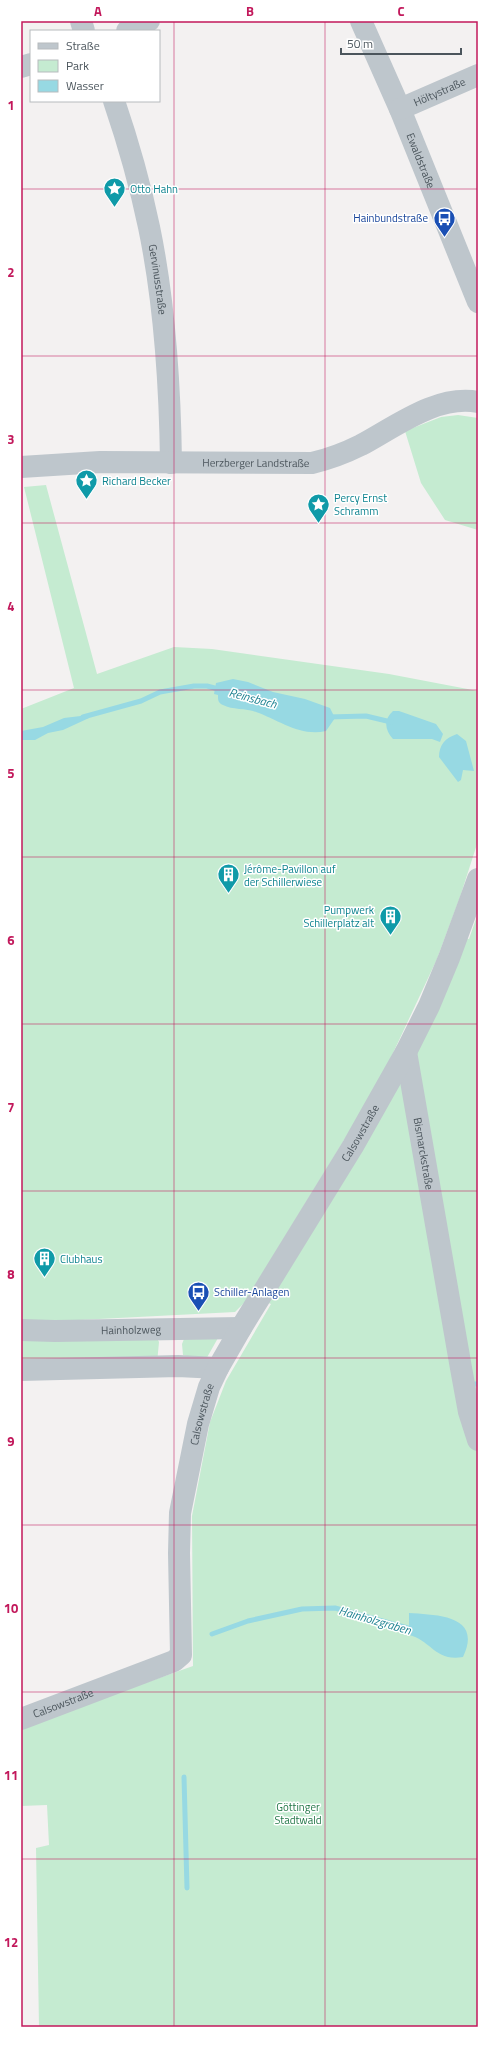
<svg xmlns="http://www.w3.org/2000/svg" width="499" height="2048" font-family="'Titillium Web',sans-serif">
	<style>
		.green { fill: #c5ebd1 }
		.water { fill: #97d9e3 }
		.lines { fill: none; stroke-linecap: round; stroke-linejoin: round }
		.stream { stroke: #97d9e3; stroke-width: 5 }
		.minor { stroke: #bec6cc; stroke-width: 22 }
		.grid { fill: none; stroke: #c2185b; stroke-width: 1; stroke-opacity: 0.55 }
		.labels { text-anchor: middle; dominant-baseline: central; stroke-width: 3; stroke-linejoin: round; paint-order: stroke }
		.street-label { font-size: 11px; fill: #4b555c; stroke: #fff }
		.culture-label { font-size: 11px; fill: #0d838f; stroke: #fff; text-anchor: start }
		.transit-label { font-size: 11px; fill: #164399; stroke: #fff; text-anchor: end }
		.park-label { font-size: 11px; fill: #227747; stroke: #fff }
		.water-label { font-size: 12px; font-style: italic; fill: #1b8090; stroke: #fff }
		.neatline { fill: none; stroke: #c2185b; stroke-width: 1.5 }
		.grid-label { font-size: 13px; text-anchor: middle; font-weight: bold; fill: #c2185b }
	</style>
	<rect width="100%" height="100%" fill="#f3f1f1"/>
	<path class="green" d="M458 415 478 418V530L445 520 421 483 405 431 441 417Z
		M46 485 97 674 174 647 212 649 389 674 478 691V841L460 897 437 959 379 1083 245 1302 235 1312 21 1323V709L74 688 24 487Z
		M478 913V2027H39L36 1848 49 1845 47 1805 21 1806V1727L193 1666 192 1516 210 1422 226 1381 271 1304 266 1302 464 938 469 939Z
		M155 1334 159 1342 157 1363 21 1366V1337Z
		M186 1334 218 1338 205 1361 183 1355 182 1344Z"/>
	<path class="water" d="M233 679 248 682 273 692 305 699 330 708 335 718 326 731C300 737 279 720 256 712 246 708 232 710 223 705 218 703 218 700 218 695L214 694 216 683Z
		M399 711 436 724 443 734 440 742 432 739H393C385 730 383 720 393 711Z
		M89 715V718L63 730 48 733 35 740H22L21 731 43 727 64 718Z
		M457 734 466 741 474 771 463 770 461 780 458 782 439 757C439 745 445 738 457 734Z
		M409 1613C437 1615 483 1615 463 1657 435 1662 431 1640 409 1635Z"/>
	<g class="lines">
		<path class="stream" d="M83 717 141 701 160 692 194 686H207L222 690
			M328 717 366 716 391 722
			M475 1384H478
			M212 1634 248 1621 302 1609 335 1608 415 1630
			M184 1777 187 1888"/>
		<g class="minor">
			<path d="M81 21 84 31"/>
			<path id="s1" d="M361 21 400 109 478 302"/>
			<path d="M127 31 149 21"/>
			<path d="M21 67 31 64"/>
			<path id="s2" d="M114 101C128 142 140 184 149 227 165 304 170 384 171 463"/>
			<path id="s3" d="M400 109 478 75"/>
			<path id="s4" d="M21 467 100 462 312 463C329 459 345 453 361 445 395 427 437 394 478 402"/>
			<path id="s5" d="M406 1052 461 1368 469 1412 478 1440"/>
			<path id="s6" d="M21 1330 55 1331 241 1328"/>
			<path d="M21 1370 178 1366 218 1368"/>
			<path id="s7" d="M21 1719 174 1661 181 1655 179 1553 180 1513 198 1424 209 1387 218 1368 241 1328 353 1146 406 1052 429 1006 449 958 478 879"/>
		</g>
	</g>
	<path class="grid" d="M174 21V2027M325 21V2027M21 189H478M21 356H478M21 523H478M21 690H478M21 857H478M21 1024H478M21 1191H478M21 1358H478M21 1525H478M21 1692H478M21 1859H478"/>
	<defs>
		<symbol id="sight-pin" viewBox="-11 -11 22 30"><path d="M0 17L-7.5 6A9.5 9.5 0 1 1 7.5 6Z" fill="#0f9aa8" stroke="#fff"/><path d="M0-6L1.8-2.2L6-1.7L2.9 1.2L3.7 5.4L0 3.3L-3.7 5.4L-2.9 1.2L-6-1.7L-1.8-2.2Z" fill="#fff"/></symbol>
		<symbol id="bus-pin" viewBox="-11 -11 22 30"><path d="M0 17L-7.5 6A9.5 9.5 0 1 1 7.5 6Z" fill="#1a4fb4" stroke="#fff"/><path d="M-5-6H5V4H4V6H2V4H-2V6H-4V4H-5ZM-3.5-4V0h7V-4ZM-3.5 1.2v1.5H-2V1.2ZM2 1.2v1.5H3.5V1.2Z" fill="#fff"/></symbol>
		<symbol id="building-pin" viewBox="-11 -11 22 30"><path d="M0 17L-7.5 6A9.5 9.5 0 1 1 7.5 6Z" fill="#0f9aa8" stroke="#fff"/><path d="M-4-6H4V6H1V3H-1V6H-4ZM-2.5-4.3h1.7v1.8h-1.7ZM.8-4.3h1.7v1.8H.8ZM-2.5-1h1.7V.8h-1.7ZM.8-1h1.7V.8H.8Z" fill="#fff"/></symbol>
	</defs>
	<g fill-rule="evenodd">
		<use href="#sight-pin" x="102" y="176" width="25" height="34"/>
		<use href="#bus-pin" x="432" y="206" width="25" height="34"/>
		<use href="#sight-pin" x="74" y="468" width="25" height="34"/>
		<use href="#sight-pin" x="306" y="492" width="25" height="34"/>
		<use href="#building-pin" x="216" y="862" width="25" height="34"/>
		<use href="#building-pin" x="378" y="904" width="25" height="34"/>
		<use href="#building-pin" x="32" y="1246" width="25" height="34"/>
		<use href="#bus-pin" x="186" y="1280" width="25" height="34"/>
	</g>
	<g class="labels">
		<g class="street-label">
			<text stroke="none"><textPath href="#s3" startOffset="43">Höltystraße</textPath></text>
			<text stroke="none"><textPath href="#s1" startOffset="152">Ewaldstraße</textPath></text>
			<text stroke="none"><textPath href="#s2" startOffset="184">Gervinusstraße</textPath></text>
			<text stroke="none"><textPath href="#s4" startOffset="235">Herzberger Landstraße</textPath></text>
			<text stroke="none"><textPath href="#s7" startOffset="740">Calsowstraße</textPath></text>
			<text stroke="none"><textPath href="#s5" startOffset="103">Bismarckstraße</textPath></text>
			<text stroke="none"><textPath href="#s6" startOffset="110">Hainholzweg</textPath></text>
			<text stroke="none"><textPath href="#s7" startOffset="416">Calsowstraße</textPath></text>
			<text stroke="none"><textPath href="#s7" startOffset="45">Calsowstraße</textPath></text>
		</g>
		<g class="culture-label">
			<text x="130" y="189">Otto Hahn</text>
			<text x="102" y="481">Richard Becker</text>
			<text x="334" y="498">Percy Ernst<tspan x="334" dy="13">Schramm</tspan></text>
			<text x="244" y="869">Jérôme-Pavillon auf<tspan x="244" dy="13">der Schillerwiese</tspan></text>
			<text x="374" y="910" text-anchor="end">Pumpwerk<tspan x="374" dy="13">Schillerplatz alt</tspan></text>
			<text x="60" y="1259">Clubhaus</text>
		</g>
		<g class="transit-label">
			<text x="428" y="218">Hainbundstraße</text>
			<text x="214" y="1292" text-anchor="start">Schiller-Anlagen</text>
		</g>
		<g class="park-label">
			<text x="298" y="1807">Göttinger<tspan x="298" dy="13">Stadtwald</tspan></text>
		</g>
		<g class="water-label">
			<text transform="translate(253 698) rotate(15)">Reinsbach</text>
			<text transform="translate(375 1620) rotate(16)">Hainholzgraben</text>
		</g>
	</g>
	<rect width="499" height="2048" fill="none" stroke="#ffffff" stroke-width="44"/>
	<rect x="30" y="30" width="130" height="72" fill="#ffffff" stroke="#b7bbbe"/>
	<rect x="38" y="43" width="20" height="6" fill="#bec6cc" stroke="#b7bbbe"/>
	<text x="66" y="50" font-size="12" fill="#4b555c">Straße</text>
	<rect x="38" y="60" width="20" height="12" fill="#c5ebd1" stroke="#b7bbbe"/>
	<text x="66" y="70" font-size="12" fill="#4b555c">Park</text>
	<rect x="38" y="80" width="20" height="12" fill="#97d9e3" stroke="#b7bbbe"/>
	<text x="66" y="90" font-size="12" fill="#4b555c">Wasser</text>
	<path d="M341 48v6h120v-6" fill="none" stroke="#4b555c" stroke-width="2"/>
	<text x="347" y="48" font-size="12" fill="#4b555c" stroke="#ffffff" stroke-width="3" paint-order="stroke">50 m</text>
	<rect x="22" y="22" width="455" height="2004" class="neatline"/>
	<g class="grid-label">
		<text x="98" y="16">A</text>
		<text x="250" y="16">B</text>
		<text x="401" y="16">C</text>
		<text x="11" y="110">1</text>
		<text x="11" y="277">2</text>
		<text x="11" y="444">3</text>
		<text x="11" y="611">4</text>
		<text x="11" y="778">5</text>
		<text x="11" y="945">6</text>
		<text x="11" y="1112">7</text>
		<text x="11" y="1279">8</text>
		<text x="11" y="1446">9</text>
		<text x="11" y="1613">10</text>
		<text x="11" y="1780">11</text>
		<text x="11" y="1947">12</text>
	</g>
</svg>
